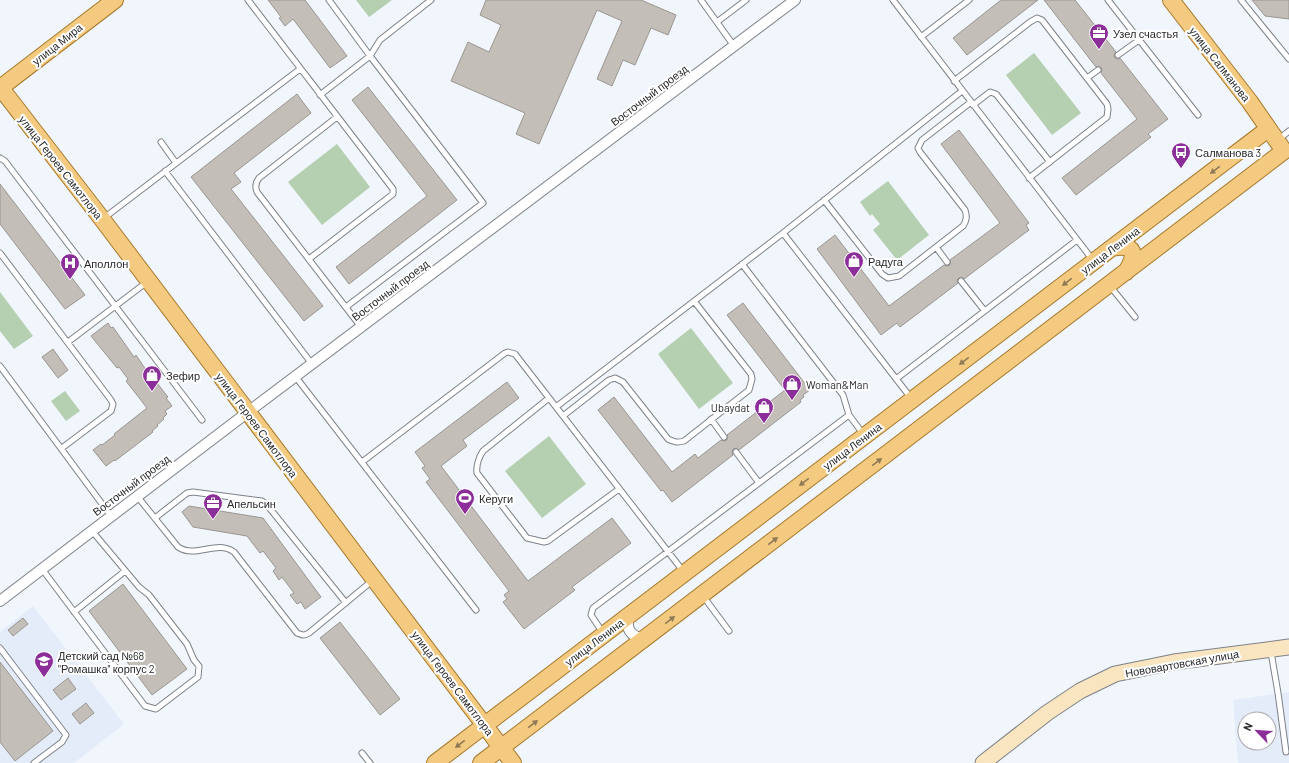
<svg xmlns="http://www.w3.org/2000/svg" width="1289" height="763" font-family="Barlow,sans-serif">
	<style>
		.built { fill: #e4ecfa; fill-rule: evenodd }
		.green { fill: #b5cfb1 }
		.building { fill: #c3beb8; stroke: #9a9690 }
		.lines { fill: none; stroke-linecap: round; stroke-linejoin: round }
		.service-casing { stroke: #7e8288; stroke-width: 7 }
		.minor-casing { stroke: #7e8288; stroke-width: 12 }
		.secondary-casing { stroke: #7e8288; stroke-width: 17 }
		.primary-casing { stroke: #a77b2c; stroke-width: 18 }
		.service { stroke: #fff; stroke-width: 5 }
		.minor { stroke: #fff; stroke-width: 10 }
		.secondary { stroke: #f9e5c0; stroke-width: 15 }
		.primary { stroke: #f4ca81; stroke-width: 16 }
		.oneway { fill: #8e7a56 }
		.labels { text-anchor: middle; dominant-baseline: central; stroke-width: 4; stroke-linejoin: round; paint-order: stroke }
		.poi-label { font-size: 11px; fill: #27292b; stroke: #fff; text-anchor: start }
		.street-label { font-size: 11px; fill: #27292b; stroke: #fff }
	</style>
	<rect width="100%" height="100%" fill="#f1f5fc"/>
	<path class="built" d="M33 606 124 724 74 763H0V632Z
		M1289 692V763H1238L1233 700ZM1245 719H1269V743H1245Z"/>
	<path class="green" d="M356 0H392L369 17Z
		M1034 53 1081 113 1052 135 1006 75Z
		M337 144 370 187 322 225 288 182Z
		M888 181 929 235 897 260 873 230 880 224 872 214 870 216 860 202Z
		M0 292 33 336 14 349 0 331Z
		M691 328 733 383 699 409 658 354Z
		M65 391 80 411 66 421 51 401Z
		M549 436 586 484 542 518 505 471Z"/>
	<path class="building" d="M268 0H305L347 56 330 68 293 19 285 26 279 18 281 17Z
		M486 0H641L676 15 668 35 651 28 635 65 623 60 612 86 597 79 622 21 597 10 539 144 516 134 525 113 451 81 468 42 489 52 501 25 480 15Z
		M1001 0H1038L967 55 953 38Z
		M1044 0H1075L1116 52 1114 55 1115 58 1118 59 1120 58 1168 119 1148 134 1151 137 1076 195 1062 178 1137 119 1101 73 1102 70 1101 67H1096Z
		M1252 0H1289V19L1265 16Z
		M368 87 457 200 349 284 336 267 427 196 352 100Z
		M297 94 311 113 234 173 241 182 231 189 323 306 304 321 191 177Z
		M959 130 1029 223 1026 225 1029 230 964 279 962 277 959 278 957 280 958 283 900 327 897 323 881 335 817 249 835 235 889 306 944 265 947 266 950 265V260L1000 223 941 144Z
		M0 184 85 295 65 309 0 224Z
		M743 303 810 390 803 395 804 397 800 400 801 402 739 450 736 448 733 449 732 452 733 455 672 502 663 490 661 491 598 410 614 397 672 472 695 454 698 458 721 440 724 441 727 440V435L785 390 727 315Z
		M108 323 111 328 113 327 134 357 136 355 156 385 157 383 168 397 166 398 172 406 165 411 167 414 163 418 164 419 157 425 158 426 152 431 153 432 115 461 114 460 106 466 93 450 101 444 102 445 115 435 114 434 147 408 126 381 128 379 119 367 117 368 91 336Z
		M53 349 68 370 58 378 42 357Z
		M507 382 519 398 463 440 467 446 441 466 528 581 612 518 631 543 572 587 575 590 524 629 503 602 507 599 504 595 509 591 426 482 430 479 422 468 425 466 415 452Z
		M189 506 263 518 321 597 305 609 301 602 297 604 290 595 294 593 282 577 279 580 273 571 276 568 263 551 260 553 247 536 193 527 182 512Z
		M123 584 187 669 152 695 89 611Z
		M23 618 28 624 13 636 8 630Z
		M340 622 400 699 380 715 320 638Z
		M0 662 53 731 15 761 0 742Z
		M68 678 76 689 61 700 53 690Z
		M86 703 94 713 80 724 72 714Z"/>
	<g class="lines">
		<defs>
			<path id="service" d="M248 0 393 189V194L309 259
				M329 0 370 56 380 40 431 0
				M701 0 734 46
				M893 0 1092 259
				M1108 0 1198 115
				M1241 0 1289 59
				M717 22 746 0
				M921 37 969 0
				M1118 55 1139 40
				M1087 78 1098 70
				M954 81 1030 22 1037 18 1042 20 1107 104 1108 109 1107 117 1029 178
				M320 95 370 56 483 203 346 307
				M973 105 990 92 996 94 1050 162
				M337 117 259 178C255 183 255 187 257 192L361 327
				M1279 139 1289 131
				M161 142 176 163
				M0 158 5 161 202 420
				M165 171 312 364
				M824 200 882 274 888 278 899 276 963 226C967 220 967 216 965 210L920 152 918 148 922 140 971 102
				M104 218 300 69
				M783 233 911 398
				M936 247 947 262
				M0 253 111 400 113 404 111 411 62 448
				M742 264 843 395 849 415 864 435
				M961 281 984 310
				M1110 286 1135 317
				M68 342 147 282
				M0 366 111 516
				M295 376 476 610
				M896 379 1077 240
				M549 398 483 451C479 457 476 466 477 473L527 538 544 542 548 541 619 489
				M556 407 783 233 962 91
				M563 416 609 380 615 378 623 382 668 439C674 442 677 443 684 441L749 390 752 379 751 374 694 301
				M711 419 724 437
				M736 452 759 483
				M362 462 505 353 508 352 515 354 683 571
				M137 496 178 547C196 559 217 539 234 552L297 633C302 635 304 636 309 633L372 581
				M155 518 187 493 193 492 262 501 267 505 346 603
				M42 569 145 706 156 709 198 677 199 666 194 660 187 644 149 595 139 587 92 531
				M703 596 729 631
				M74 612 125 571
				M603 633 591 615 593 608 849 415
				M0 648 66 735 62 742 34 763
				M1271 652 1278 693 1286 752
				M362 753 370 763"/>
			<path id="minor" d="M0 601 248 412 795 0
				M630 614C624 628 631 639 647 638"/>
			<path id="secondary" d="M983 763 1047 713 1080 691 1115 674 1174 662 1289 647"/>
			<path id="primary" d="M0 87 102 219 513 763
				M0 88 115 0
				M1112 248C1136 243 1137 255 1126 272
				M435 763 1268 129
				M481 763 1284 151 1250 102 1171 0"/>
		</defs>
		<use href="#service" class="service-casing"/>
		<use href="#minor" class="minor-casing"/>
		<use href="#secondary" class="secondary-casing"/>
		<use href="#primary" class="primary-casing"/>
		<use href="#service" class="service"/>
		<use href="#minor" class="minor"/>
		<use href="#secondary" class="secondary"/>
		<use href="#primary" class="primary"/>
	</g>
	<defs><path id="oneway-solid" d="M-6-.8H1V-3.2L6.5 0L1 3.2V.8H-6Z"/></defs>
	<g class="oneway">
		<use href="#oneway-solid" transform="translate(1215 170) rotate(143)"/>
		<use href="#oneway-solid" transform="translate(1067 282) rotate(143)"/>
		<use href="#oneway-solid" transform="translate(964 361) rotate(143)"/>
		<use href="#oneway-solid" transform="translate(877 462) rotate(-37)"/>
		<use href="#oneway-solid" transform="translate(804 482) rotate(143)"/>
		<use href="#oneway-solid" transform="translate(773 541) rotate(-37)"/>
		<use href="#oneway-solid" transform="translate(670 620) rotate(-37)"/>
		<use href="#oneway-solid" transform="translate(533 724) rotate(-37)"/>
		<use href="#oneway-solid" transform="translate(460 744) rotate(142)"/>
	</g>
	<defs>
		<symbol id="office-pin" viewBox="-11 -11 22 30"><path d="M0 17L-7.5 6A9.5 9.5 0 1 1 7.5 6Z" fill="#8b2e99" stroke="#fff"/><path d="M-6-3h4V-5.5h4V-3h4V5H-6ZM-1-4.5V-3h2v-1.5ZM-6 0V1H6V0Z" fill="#fff"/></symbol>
		<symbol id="bus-pin" viewBox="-11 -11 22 30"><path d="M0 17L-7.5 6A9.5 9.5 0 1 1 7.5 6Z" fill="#8b2e99" stroke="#fff"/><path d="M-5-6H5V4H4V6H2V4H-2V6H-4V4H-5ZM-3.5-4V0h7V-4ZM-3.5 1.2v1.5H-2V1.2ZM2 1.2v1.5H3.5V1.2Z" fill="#fff"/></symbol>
		<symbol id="shop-pin" viewBox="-11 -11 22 30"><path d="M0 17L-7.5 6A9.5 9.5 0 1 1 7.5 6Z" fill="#8b2e99" stroke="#fff"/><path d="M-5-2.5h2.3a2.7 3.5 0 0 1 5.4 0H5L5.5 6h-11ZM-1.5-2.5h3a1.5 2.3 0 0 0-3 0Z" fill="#fff"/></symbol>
		<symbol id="hospital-pin" viewBox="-11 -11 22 30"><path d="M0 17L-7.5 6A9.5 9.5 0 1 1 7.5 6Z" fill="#8b2e99" stroke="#fff"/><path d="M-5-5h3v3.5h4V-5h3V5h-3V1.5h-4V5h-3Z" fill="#fff"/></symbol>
		<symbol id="stadium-pin" viewBox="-11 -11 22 30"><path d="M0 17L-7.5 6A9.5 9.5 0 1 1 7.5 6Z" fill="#8b2e99" stroke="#fff"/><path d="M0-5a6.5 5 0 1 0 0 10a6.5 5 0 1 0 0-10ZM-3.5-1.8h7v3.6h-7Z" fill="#fff"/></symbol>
		<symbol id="school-pin" viewBox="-11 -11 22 30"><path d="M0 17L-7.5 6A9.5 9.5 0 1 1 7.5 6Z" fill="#8b2e99" stroke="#fff"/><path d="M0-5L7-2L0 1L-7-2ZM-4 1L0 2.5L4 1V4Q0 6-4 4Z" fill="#fff"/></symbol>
	</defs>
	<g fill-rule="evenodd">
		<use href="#office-pin" x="1088" y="22" width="22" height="30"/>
		<use href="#bus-pin" x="1170" y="141" width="22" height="30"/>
		<use href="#shop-pin" x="843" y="250" width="22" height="30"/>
		<use href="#hospital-pin" x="59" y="252" width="22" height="30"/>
		<use href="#shop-pin" x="141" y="364" width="22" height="30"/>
		<use href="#shop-pin" x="781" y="373" width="22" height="30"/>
		<use href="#shop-pin" x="753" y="396" width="22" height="30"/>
		<use href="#stadium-pin" x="454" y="487" width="22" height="30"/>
		<use href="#office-pin" x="202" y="492" width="22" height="30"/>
		<use href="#school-pin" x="33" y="650" width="22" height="30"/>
	</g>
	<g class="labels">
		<g class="poi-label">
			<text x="1113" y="33">Узел счастья</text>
			<text x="1195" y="152">Салманова 3</text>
			<text x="868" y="261">Радуга</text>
			<text x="84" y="263">Аполлон</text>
			<text x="166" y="375">Зефир</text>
			<text x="806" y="384">Woman&amp;Man</text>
			<text x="750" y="407" text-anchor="end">Ubaydat</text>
			<text x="479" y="498">Керуги</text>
			<text x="227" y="503">Апельсин</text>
			<text x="58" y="655">Детский сад №68<tspan x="58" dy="13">"Ромашка" корпус 2</tspan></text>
		</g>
		<g class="street-label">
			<text transform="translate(57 44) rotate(-38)">улица Мира</text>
			<text transform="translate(1220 64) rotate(52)">улица Салманова</text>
			<text transform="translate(649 95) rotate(-37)">Восточный проезд</text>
			<text transform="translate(61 167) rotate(52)">улица Героев Самотлора</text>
			<text transform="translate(1110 250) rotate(-37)">улица Ленина</text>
			<text transform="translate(390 290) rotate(-37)">Восточный проезд</text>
			<text transform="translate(257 425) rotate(53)">улица Героев Самотлора</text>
			<text transform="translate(852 446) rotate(-37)">улица Ленина</text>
			<text transform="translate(131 485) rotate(-37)">Восточный проезд</text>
			<text transform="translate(594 642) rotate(-37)">улица Ленина</text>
			<text transform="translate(1182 663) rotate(-10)">Нововартовская улица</text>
			<text transform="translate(453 683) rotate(53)">улица Героев Самотлора</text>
		</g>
	</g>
	<g transform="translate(1257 731) rotate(295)"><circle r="19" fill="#ffffff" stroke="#a9a9aa"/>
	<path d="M0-3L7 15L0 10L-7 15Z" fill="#8b2e99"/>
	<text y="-6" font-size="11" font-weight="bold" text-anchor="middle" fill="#27292b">N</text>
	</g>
</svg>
